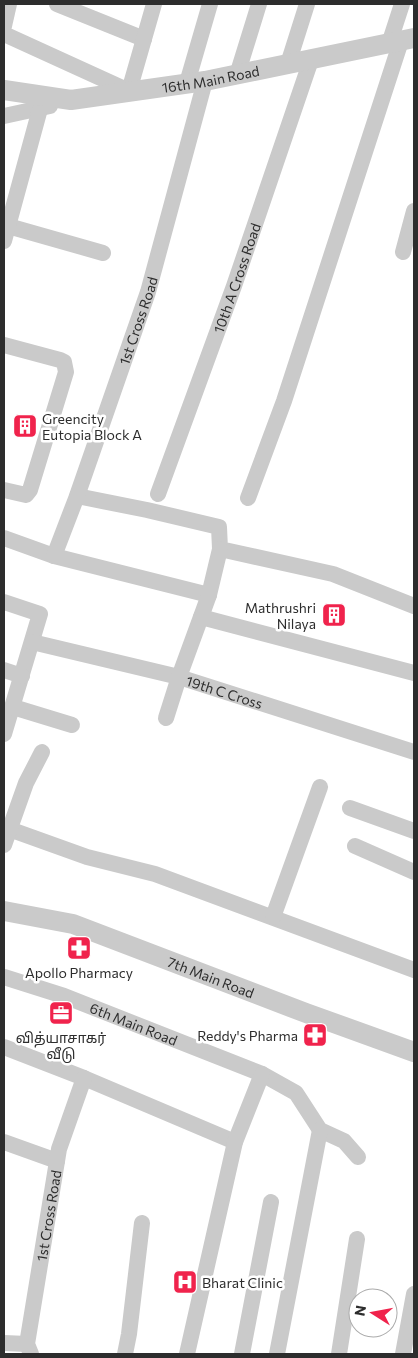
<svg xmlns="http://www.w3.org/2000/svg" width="418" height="1358" font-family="Commissioner,'Noto Sans Tamil',sans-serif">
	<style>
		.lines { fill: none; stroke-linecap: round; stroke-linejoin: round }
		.minor { stroke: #cacaca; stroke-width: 16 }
		.tertiary { stroke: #cacaca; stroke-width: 20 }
		.labels { text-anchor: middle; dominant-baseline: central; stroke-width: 5; stroke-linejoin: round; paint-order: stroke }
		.street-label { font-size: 14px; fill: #2d2d2d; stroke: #fff }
		.poi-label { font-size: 14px; fill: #2d2d2d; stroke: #fff; text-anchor: start }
	</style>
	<rect width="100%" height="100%" fill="#fff"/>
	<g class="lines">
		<g class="minor">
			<path d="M57 4 144 39"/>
			<path d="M4 26 9 4"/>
			<path d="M4 34 129 91 154 4"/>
			<path d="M389 44 402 4"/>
			<path d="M288 64 307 4"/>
			<path d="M237 75 259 4"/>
			<path d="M187 83 210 4"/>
			<path d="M4 116 50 106"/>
			<path d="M8 226 103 253"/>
			<path d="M4 241 40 109"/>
			<path d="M403 252 414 211"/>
			<path d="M4 345 60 360 64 362 66 372 30 490 26 495 4 490"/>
			<path id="s1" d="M158 494 234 286 311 60"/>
			<path d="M77 496 147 510 219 527 220 549 333 574 414 606"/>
			<path d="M248 498 284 401 401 41"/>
			<path d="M4 538 54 556 209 595"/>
			<path id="s2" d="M54 556 77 496 148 292 205 81"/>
			<path d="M4 602 40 614 4 734"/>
			<path d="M201 617 414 673"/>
			<path id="s3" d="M32 642 179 677 414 752"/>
			<path d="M4 670 22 676"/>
			<path d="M13 707 72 725"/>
			<path d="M166 718 179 677 209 595 220 549"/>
			<path d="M350 808 414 831"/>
			<path d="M9 829 87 857 155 874 414 970"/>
			<path d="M4 845 26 783 42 752"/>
			<path d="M355 846 414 872"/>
			<path d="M273 917 320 787"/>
			<path id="s4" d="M4 977 64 996 262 1074 296 1093 320 1130 344 1141 358 1157"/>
			<path d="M4 1047 84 1078 235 1142"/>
			<path d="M4 1142 57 1161"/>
			<path d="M4 1343 27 1344"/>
			<path id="s5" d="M31 1354 27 1344 59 1149 84 1078"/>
			<path d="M125 1354 129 1334 142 1223"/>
			<path d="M187 1354 235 1142 262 1074"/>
			<path d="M242 1354 271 1202"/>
			<path d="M277 1354 320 1130"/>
			<path d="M339 1354 357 1239"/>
			<path d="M403 1354 414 1294"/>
		</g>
		<g class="tertiary">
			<path id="s6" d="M4 90 71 100 205 81 414 38"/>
			<path id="s7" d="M4 911 73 924 306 1013 414 1052"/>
		</g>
	</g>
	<defs>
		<symbol id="building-square" viewBox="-11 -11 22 22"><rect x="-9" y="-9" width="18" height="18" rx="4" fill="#f0234c" stroke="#fff"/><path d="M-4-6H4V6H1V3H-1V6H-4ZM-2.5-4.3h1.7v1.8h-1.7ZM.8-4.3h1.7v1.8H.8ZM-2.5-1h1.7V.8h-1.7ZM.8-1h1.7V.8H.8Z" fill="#fff"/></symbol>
		<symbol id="pharmacy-square" viewBox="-11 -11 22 22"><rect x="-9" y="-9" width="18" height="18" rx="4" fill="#f0234c" stroke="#fff"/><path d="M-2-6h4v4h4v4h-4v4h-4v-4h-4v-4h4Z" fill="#fff"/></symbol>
		<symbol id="office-square" viewBox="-11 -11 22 22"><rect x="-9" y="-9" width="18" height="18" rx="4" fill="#f0234c" stroke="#fff"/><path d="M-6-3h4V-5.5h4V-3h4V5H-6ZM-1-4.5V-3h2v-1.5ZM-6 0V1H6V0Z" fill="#fff"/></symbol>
		<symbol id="hospital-square" viewBox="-11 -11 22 22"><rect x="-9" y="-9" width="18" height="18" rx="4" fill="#f0234c" stroke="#fff"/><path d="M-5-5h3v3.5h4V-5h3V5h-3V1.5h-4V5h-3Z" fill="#fff"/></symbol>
	</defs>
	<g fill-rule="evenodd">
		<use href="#building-square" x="11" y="412" width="28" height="28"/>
		<use href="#building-square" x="320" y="601" width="28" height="28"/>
		<use href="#pharmacy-square" x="65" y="934" width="28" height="28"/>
		<use href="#office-square" x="47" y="999" width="28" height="28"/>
		<use href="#pharmacy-square" x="301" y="1021" width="28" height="28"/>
		<use href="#hospital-square" x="171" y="1268" width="28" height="28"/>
	</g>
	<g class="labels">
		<g class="street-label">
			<text stroke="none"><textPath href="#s6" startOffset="209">16th Main Road</textPath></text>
			<text stroke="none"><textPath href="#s1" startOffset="230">10th A Cross Road</textPath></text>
			<text stroke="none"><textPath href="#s2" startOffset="250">1st Cross Road</textPath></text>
			<text stroke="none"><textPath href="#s3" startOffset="199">19th C Cross</textPath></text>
			<text stroke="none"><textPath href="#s7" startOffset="218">7th Main Road</textPath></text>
			<text stroke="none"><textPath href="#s4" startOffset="138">6th Main Road</textPath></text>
			<text stroke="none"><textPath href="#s5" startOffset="141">1st Cross Road</textPath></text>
		</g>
		<g class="poi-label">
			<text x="42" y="418">Greencity<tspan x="42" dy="16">Eutopia Block A</tspan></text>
			<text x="316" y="607" text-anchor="end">Mathrushri<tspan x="316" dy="16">Nilaya</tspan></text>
			<text x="79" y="972" text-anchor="middle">Apollo Pharmacy</text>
			<text x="298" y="1035" text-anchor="end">Reddy's Pharma</text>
			<text x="61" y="1037" text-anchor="middle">வித்யாசாகர்<tspan x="61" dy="16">வீடு</tspan></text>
			<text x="202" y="1282">Bharat Clinic</text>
		</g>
	</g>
	<rect width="418" height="1358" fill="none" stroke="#2d2d2d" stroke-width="10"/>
	<g transform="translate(373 1313) rotate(281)"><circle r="24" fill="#ffffff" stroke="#ababab"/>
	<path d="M0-4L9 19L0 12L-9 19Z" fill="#f0234c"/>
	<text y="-8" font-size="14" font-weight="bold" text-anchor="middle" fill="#2d2d2d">N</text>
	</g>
</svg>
